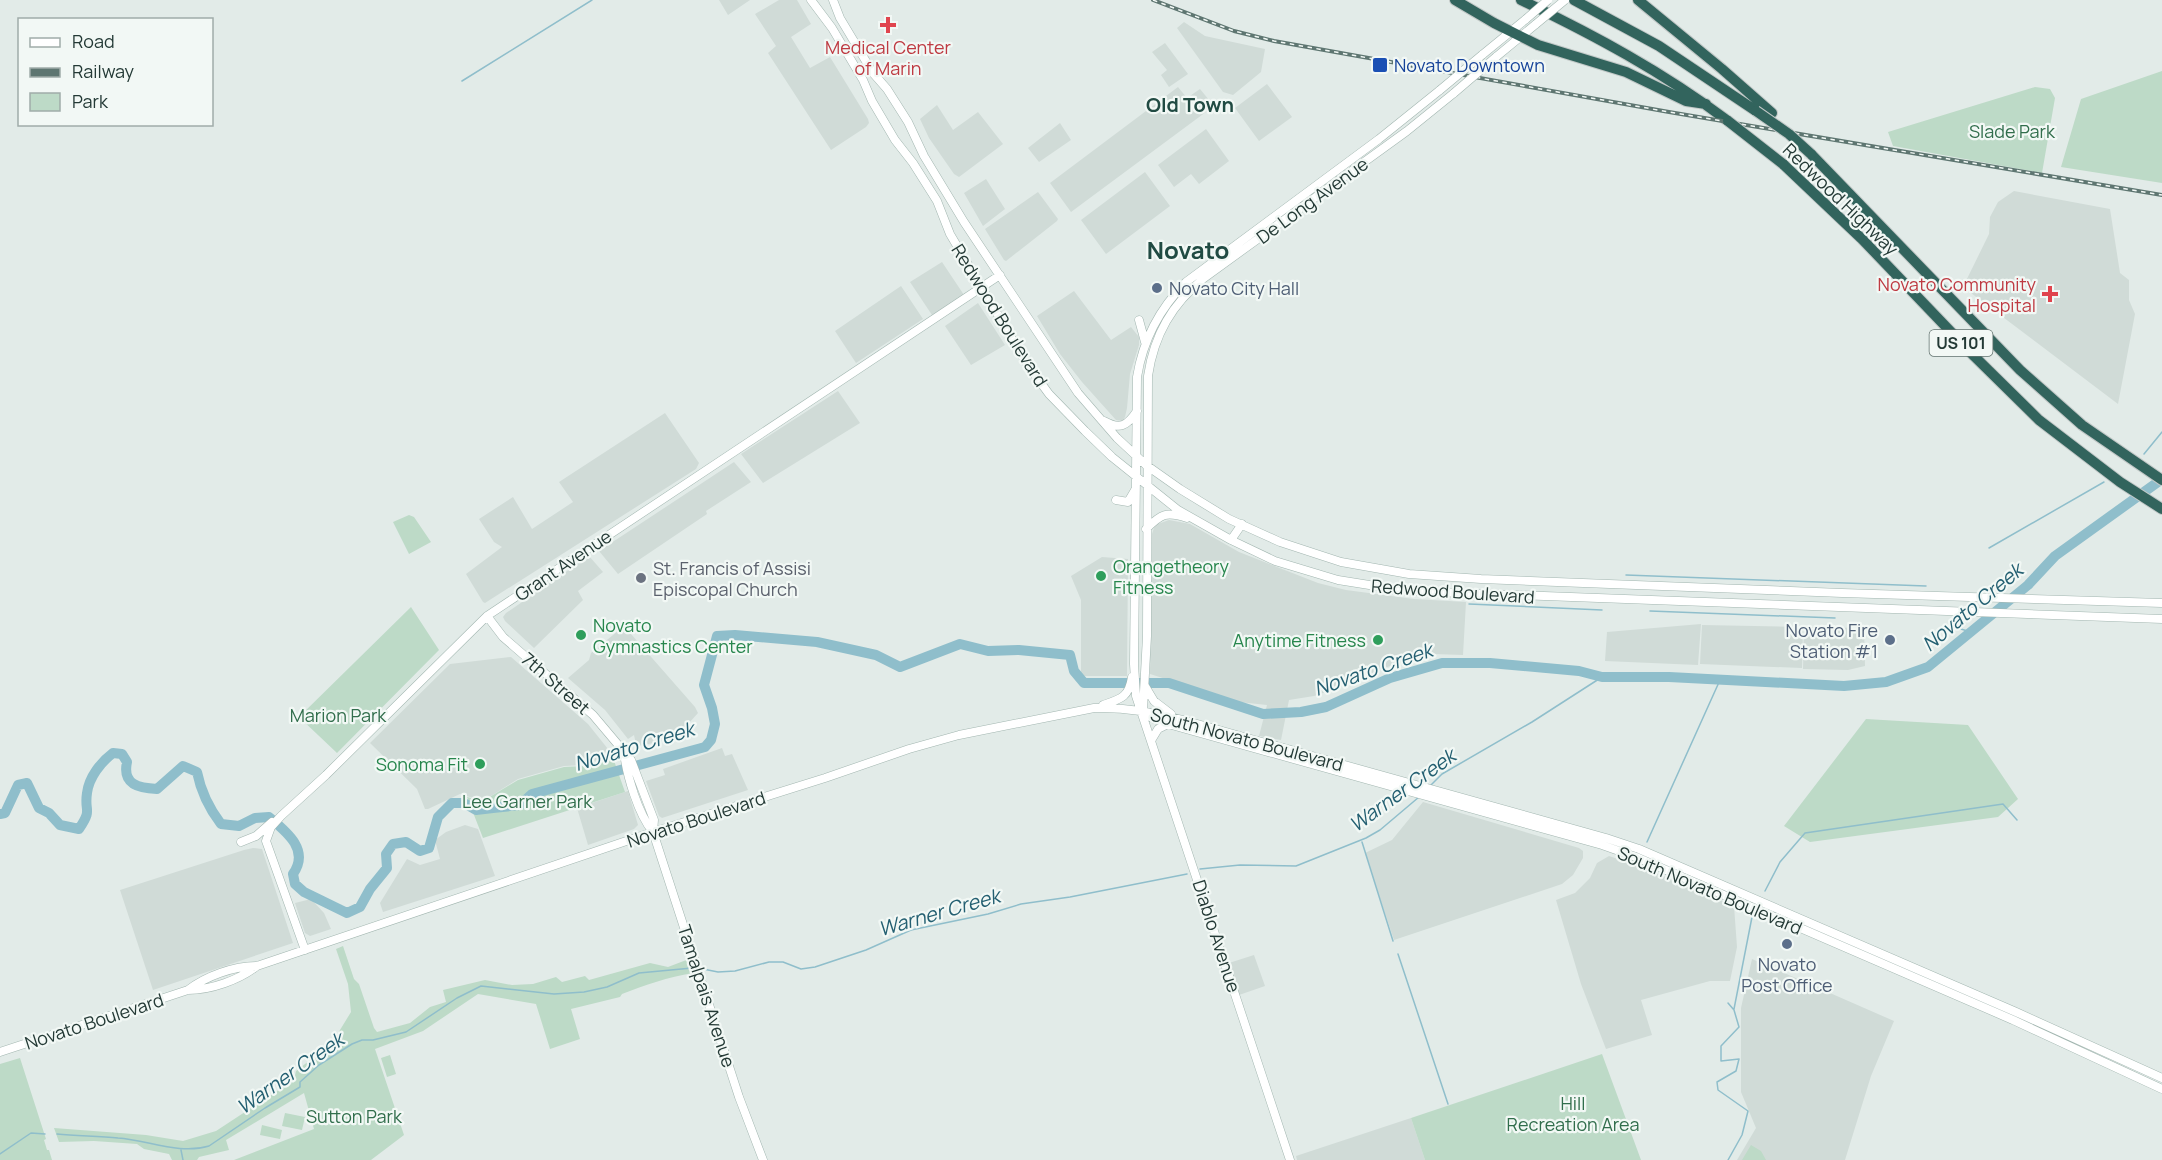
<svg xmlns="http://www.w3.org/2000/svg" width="2162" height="1160" font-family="Manrope,sans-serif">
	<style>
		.built { fill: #d0dbd7 }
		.green { fill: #bddac7 }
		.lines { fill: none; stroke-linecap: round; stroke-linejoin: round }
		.stream { stroke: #8fbecb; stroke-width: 1.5 }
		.river { stroke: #8fbecb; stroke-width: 10 }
		.secondary-casing { stroke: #a2b6b0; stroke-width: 9 }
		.highway-casing { stroke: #c2c8c7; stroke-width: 12 }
		.secondary { stroke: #fff; stroke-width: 8 }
		.highway { stroke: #32645d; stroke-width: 10 }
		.rail-casing { stroke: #5e7671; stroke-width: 4 }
		.rail { stroke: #f2f8f5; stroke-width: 1.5; stroke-dasharray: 4.5; stroke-linecap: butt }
		.secondary-bridge-casing { stroke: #a2b6b0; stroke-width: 9; stroke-linecap: butt }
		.highway-bridge-casing { stroke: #c2c8c7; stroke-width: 12; stroke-linecap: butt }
		.secondary-bridge { stroke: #fff; stroke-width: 8 }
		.highway-bridge { stroke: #32645d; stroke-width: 10 }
		.health-dot { fill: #e0444e; stroke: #f2f8f5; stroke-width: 2 }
		.transit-dot { fill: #1a4fb4; stroke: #f2f8f5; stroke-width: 2 }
		.service-dot { fill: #5c6f8a; stroke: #f2f8f5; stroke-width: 2 }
		.leisure-dot { fill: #2e9e5b; stroke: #f2f8f5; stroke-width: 2 }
		.worship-dot { fill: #6b7280; stroke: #f2f8f5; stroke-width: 2 }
		.labels { text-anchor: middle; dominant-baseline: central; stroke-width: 4.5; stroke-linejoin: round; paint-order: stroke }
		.shield { fill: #f2f8f5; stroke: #62736f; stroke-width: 1.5 }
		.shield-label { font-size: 16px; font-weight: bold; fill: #243a36 }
		.health-label { font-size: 18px; fill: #be3a42; stroke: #f2f8f5 }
		.transit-label { font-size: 18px; fill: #164399; stroke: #f2f8f5; text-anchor: start }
		.park-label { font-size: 18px; fill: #316e4c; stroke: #f2f8f5 }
		.street-label { font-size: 18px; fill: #243a36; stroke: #f2f8f5 }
		.service-label { font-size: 18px; fill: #4e5e75; stroke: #f2f8f5; text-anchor: start }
		.leisure-label { font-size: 18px; fill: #27864d; stroke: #f2f8f5; text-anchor: start }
		.worship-label { font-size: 18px; fill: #5b616d; stroke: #f2f8f5; text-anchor: start }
		.neighbourhood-label { font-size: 20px; font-weight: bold; fill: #214b43; stroke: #f2f8f5 }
		.water-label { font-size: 20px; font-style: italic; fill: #235f71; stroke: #f2f8f5 }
		.district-label { font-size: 24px; font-weight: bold; fill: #214b43; stroke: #f2f8f5 }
	</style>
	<rect width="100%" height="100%" fill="#e2ebe8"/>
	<path class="built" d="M719 0H750L728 15Z
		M779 0H797L811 24 791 37 810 68 830 57 868 119 869 123 866 127 831 150 768 53 776 46 755 14Z
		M1184 22 1205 36 1265 49 1261 72 1233 95 1223 92 1177 28Z
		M1165 43 1188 74 1169 87 1161 75 1167 70 1152 52Z
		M1267 84 1292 117 1259 141 1235 108Z
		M1178 87 1187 98 1200 89 1214 106 1071 212 1050 183Z
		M937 105 953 130 978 112 1003 144 959 177 954 174 929 138 920 119Z
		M1060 123 1071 140 1039 162 1028 148Z
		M1206 129 1229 161 1199 184 1191 174 1174 187 1158 165Z
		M1145 172 1170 206 1106 254 1081 220Z
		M986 179 1005 209 983 226 964 193Z
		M2014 191 2110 209 2120 273 2129 280V300L2135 314 2118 404 1963 287 1989 234 1990 217 1998 202Z
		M1038 192 1058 219 1057 221 1006 261 1004 260 985 229Z
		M942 262 964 295 932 315 910 282Z
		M901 286 923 319 856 363 835 331Z
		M1074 291 1111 340 1131 327 1139 337V345L1130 374 1127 408 1125 417 1122 421 1116 420 1082 382 1060 354 1037 316Z
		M978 303 1005 345 971 365 945 326Z
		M838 391 860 423 763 483 741 454Z
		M665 413 699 463 696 469 485 603 483 602 466 574 502 547 494 542 479 519 513 497 532 529 573 502 559 482Z
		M734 462 751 482 706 511 707 514 618 574 599 551Z
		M1169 520 1190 524 1239 552 1318 583 1346 590 1414 599 1466 602 1463 655 1433 654 1412 659 1381 669 1338 688 1314 696 1289 700 1281 740 1259 736 1267 705 1239 702 1150 674 1151 537 1155 525Z
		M589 556 603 572 578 591 583 600 534 648 505 621 503 617 506 613Z
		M1102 557 1128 559 1127 676H1081V600L1071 576Z
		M1701 624 1698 665 1605 661 1607 632Z
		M1702 625 1803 627 1802 668 1700 664Z
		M624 626 695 707 698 713 680 733 668 740 639 746 636 744 634 735 628 739 605 710 568 678 589 660 591 653Z
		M1804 627 1864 628 1865 666 1848 670 1803 669Z
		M511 657 588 724 612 754 585 765 564 766 518 779 483 801 460 794 428 809H425L417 789 370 743 450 664Z
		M722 748 725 756 732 754 748 790 662 818 659 816 646 781 665 775 663 769Z
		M628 791 638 825 634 829 588 845 577 808Z
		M1423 802 1579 848 1583 851V858L1573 875 1562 884 1394 940 1365 853 1392 840Z
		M465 825 478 829 495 876 383 912 380 903 407 859 420 865 440 859 435 840 446 832Z
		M253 848 262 849 293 943 153 990 120 890 244 850Z
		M1609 856 1647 869 1734 906 1737 947 1730 981H1710L1641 1000 1652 1035 1606 1049 1581 984 1556 900 1575 893 1590 878 1597 863Z
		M311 899 324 913 331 929 310 936 305 933 295 903Z
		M1254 955 1265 986 1239 995 1229 963Z
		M1752 959 1894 1021 1871 1076 1845 1160H1737L1756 1128 1741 1092V1008Z
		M1411 1118 1425 1160H1297L1296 1156Z"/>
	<path class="green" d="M2162 71V183L2061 167 2081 99Z
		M2035 87 2050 89 2055 98 2042 173 1893 146 1888 132Z
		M409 515 414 517 431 542 409 554 393 522Z
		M411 607 439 650 337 753 299 717Z
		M1866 719 1968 725 2018 799 1998 817 1810 842 1784 826Z
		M612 755 625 792 483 838 467 797 483 801 518 780 564 767 585 766Z
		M343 946 354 979 359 984 374 1028 377 1032 410 1023 430 1007 446 1002 443 990 485 980 512 985 533 984 556 977 562 982 585 976 589 980 650 963 668 967 689 959 693 973C668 977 645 985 622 994L620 997 571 1009 580 1039 550 1049 536 1004 478 994 423 1031 375 1049 404 1135 371 1160H234L314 1129 304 1093 226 1140 229 1150 199 1157 197 1160H172L169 1154 144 1149 137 1144 94 1141 59 1142 54 1128 146 1135 183 1141 216 1131 294 1080 296 1071 332 1043 351 1012 348 984 336 949Z
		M1602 1054 1641 1160H1425L1411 1118Z
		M390 1055 396 1074 387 1077 381 1058Z
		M20 1058 46 1139 44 1140 47 1150H49L52 1160H0V1064Z
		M285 1113 305 1117 302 1130 282 1126Z
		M262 1125 282 1130 280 1139 260 1135Z
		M1751 1145 1761 1151 1766 1160H1742Z"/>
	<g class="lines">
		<path class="stream" d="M462 81 592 0
			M2144 454 2162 432
			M1989 548 2104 482
			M1626 575 1926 586
			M1469 604 1602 610
			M1650 611 1835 618
			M1954 627 1971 632
			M1431 785 1442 774 1532 722 1602 677
			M1362 842 1393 941
			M1647 842 1720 680
			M1200 869 1240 865 1296 866 1366 838 1380 830 1419 797
			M1765 891 1780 862 1805 833 2003 804 2017 820
			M1398 954 1448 1104
			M703 969 718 972 735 971 769 962H783L801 969 815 967 866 950 911 930 988 914 1021 904 1070 897 1187 874
			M1734 1009 1752 917
			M57 1134C77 1136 98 1136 118 1138 148 1140 179 1155 209 1146L265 1108 300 1087V1082L319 1065 352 1044 362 1040H373L406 1032 457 998 481 986 554 994 584 992 607 987 639 973 692 968
			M181 1150 183 1160
			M0 1154 31 1133 45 1134
			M1728 1160 1742 1135 1748 1111 1718 1090 1717 1082 1736 1071 1739 1059 1721 1061V1046L1739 1027 1734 1010 1728 1003"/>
		<path class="river" d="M0 814 5 813 18 785 27 783 39 808 49 813 60 825 79 829C93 808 84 813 87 793 89 777 101 762 113 753L122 754 127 762C122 785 139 788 157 789L183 766 197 772C201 792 208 807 221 824L239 826 255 818 269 817C287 832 310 850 293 874L295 884 304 892 347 913 360 907 370 889 387 868 386 854 393 844 406 842 420 851 429 848 438 817 452 803H464L476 810 493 808 520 805 532 794 705 747 711 740 715 724 712 708 704 685 717 636 735 635 817 642 876 655 900 667 960 644 988 651 1019 650 1070 655 1074 671 1084 683H1169L1263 714 1301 712 1326 707 1390 678 1442 663H1490L1579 671 1602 677H1669L1844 686 1886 682 1928 667 2028 585 2055 556 2162 479"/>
		<defs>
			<path id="secondary" d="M811 0 832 28 863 80 872 101 895 140 913 163 937 201 950 234 1027 364 1049 394 1085 431 1112 457 1178 510 1231 540 1275 561 1338 580 1407 591 2162 619
				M833 0 840 18 873 73 887 89 908 122 924 156 964 222 1078 393 1117 438 1146 465 1180 489 1229 519 1280 542 1341 562 1409 574 1481 579 1842 593 2162 603
				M1482 55 1526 19
				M1496 57 1536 24
				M1139 320 1145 342
				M1104 421C1120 430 1127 426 1137 411
				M1116 500 1128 502 1135 490
				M1146 529C1161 514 1166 511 1187 518
				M1231 540 1242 524
				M487 616 503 637 593 715 631 760 654 820 653 832
				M1145 686 1154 701 1171 714
				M1103 705C1121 699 1129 697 1132 677
				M1143 710 1147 636 1148 376C1154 335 1172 304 1204 278L1407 131 1454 93
				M1144 713 1154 719 1168 724 1602 845 1636 857 2013 1020 2162 1089
				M1152 739 1158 729 1168 724
				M624 753C627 776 638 814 653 832L739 1097 763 1160
				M241 842 256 836 272 822
				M305 950 266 841 271 827 281 816 326 775 487 616 1000 275
				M188 990C206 976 234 966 257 966L653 832 825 778 909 749 959 735 1094 708C1125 707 1154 712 1183 720L1606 838 1639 849 2016 1012 2162 1078
				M0 1052 188 990C211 990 239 980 257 966
				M1290 1160 1136 696 1134 664 1137 377C1143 340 1159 309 1186 282L1379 139 1440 90"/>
			<path id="highway" d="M1455 0 1494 23 1538 45 1626 72 1686 101 1706 104
				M1521 0C1594 35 1663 72 1728 121
				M1574 0 1659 46 1756 111
				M1638 0 1722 69 1772 113
				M1811 154 2020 370 2082 425 2162 480
				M1783 164 1862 239 1974 356 2039 420 2120 482 2162 509"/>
		</defs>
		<use href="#secondary" class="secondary-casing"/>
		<use href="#highway" class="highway-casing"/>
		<use href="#secondary" class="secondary"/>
		<use href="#highway" class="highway"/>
		<defs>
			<path id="rail" d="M1153 0 1234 31 1274 41 1669 112 2162 195"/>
		</defs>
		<use href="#rail" class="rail-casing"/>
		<use href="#rail" class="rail"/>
		<defs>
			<path id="secondary-bridge" d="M1526 19 1548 0
				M1536 24 1565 0
				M1440 90 1482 55
				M1454 93 1496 57"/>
			<path id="highway-bridge" d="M1756 111 1789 134 1811 154
				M1728 121 1783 164"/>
		</defs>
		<use href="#secondary-bridge" class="secondary-bridge-casing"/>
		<use href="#highway-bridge" class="highway-bridge-casing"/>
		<use href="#secondary-bridge" class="secondary-bridge"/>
		<use href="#highway-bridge" class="highway-bridge"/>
	</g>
	<g class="health-dot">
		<path d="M885 16h6v6h6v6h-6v6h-6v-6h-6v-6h6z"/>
		<path d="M2047 285h6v6h6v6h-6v6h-6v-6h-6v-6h6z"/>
	</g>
	<rect class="transit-dot" x="1372" y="57" width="16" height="16" rx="3"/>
	<g class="service-dot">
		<circle cx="1157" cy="288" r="6"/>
		<circle cx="1890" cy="640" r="6"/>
		<circle cx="1787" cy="944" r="6"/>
	</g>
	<g class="leisure-dot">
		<circle cx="1101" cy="576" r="6"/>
		<circle cx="581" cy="635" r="6"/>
		<circle cx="1378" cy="640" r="6"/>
		<circle cx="480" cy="764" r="6"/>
	</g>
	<circle class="worship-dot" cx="641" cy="578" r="6"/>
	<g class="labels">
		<rect class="shield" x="1929.5" y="330" width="63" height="26" rx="4.5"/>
		<g class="shield-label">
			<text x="1961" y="343">US 101</text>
		</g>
		<g class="health-label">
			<text x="888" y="47">Medical Center<tspan x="888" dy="21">of Marin</tspan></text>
			<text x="2036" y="284" text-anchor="end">Novato Community<tspan x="2036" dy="21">Hospital</tspan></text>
		</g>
		<g class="transit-label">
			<text x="1394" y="65">Novato Downtown</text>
		</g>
		<g class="park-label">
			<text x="2012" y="131">Slade Park</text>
			<text x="338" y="715">Marion Park</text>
			<text x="527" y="801">Lee Garner Park</text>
			<text x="1573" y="1103">Hill<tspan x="1573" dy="21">Recreation Area</tspan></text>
			<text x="354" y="1116">Sutton Park</text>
		</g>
		<g class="street-label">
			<text transform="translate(1841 199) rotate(44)">Redwood Highway</text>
			<text transform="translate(1312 200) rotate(-36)">De Long Avenue</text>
			<text transform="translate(1000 315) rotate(58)">Redwood Boulevard</text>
			<text transform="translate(563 565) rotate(-34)">Grant Avenue</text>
			<text transform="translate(1453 591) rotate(4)">Redwood Boulevard</text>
			<text transform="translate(556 683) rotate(41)">7th Street</text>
			<text transform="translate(1247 739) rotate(15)">South Novato Boulevard</text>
			<text transform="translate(696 819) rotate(-18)">Novato Boulevard</text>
			<text transform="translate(1710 890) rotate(23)">South Novato Boulevard</text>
			<text transform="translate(1217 936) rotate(72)">Diablo Avenue</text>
			<text transform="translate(707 996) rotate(72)">Tamalpais Avenue</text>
			<text transform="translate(94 1021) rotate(-18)">Novato Boulevard</text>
		</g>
		<g class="service-label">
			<text x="1169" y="288">Novato City Hall</text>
			<text x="1878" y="630" text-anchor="end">Novato Fire<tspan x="1878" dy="21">Station #1</tspan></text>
			<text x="1787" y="964" text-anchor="middle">Novato<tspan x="1787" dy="21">Post Office</tspan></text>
		</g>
		<g class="leisure-label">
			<text x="1113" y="566">Orangetheory<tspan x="1113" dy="21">Fitness</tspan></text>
			<text x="593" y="625">Novato<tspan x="593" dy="21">Gymnastics Center</tspan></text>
			<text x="1366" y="640" text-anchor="end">Anytime Fitness</text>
			<text x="468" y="764" text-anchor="end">Sonoma Fit</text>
		</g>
		<g class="worship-label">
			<text x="653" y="568">St. Francis of Assisi<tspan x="653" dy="21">Episcopal Church</tspan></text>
		</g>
		<g class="neighbourhood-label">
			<text x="1190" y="104">Old Town</text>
		</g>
		<g class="water-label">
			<text transform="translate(1972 607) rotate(-40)">Novato Creek</text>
			<text transform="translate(1373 669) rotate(-19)">Novato Creek</text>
			<text transform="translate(634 746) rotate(-17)">Novato Creek</text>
			<text transform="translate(1402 790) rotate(-36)">Warner Creek</text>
			<text transform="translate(939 912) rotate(-16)">Warner Creek</text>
			<text transform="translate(290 1073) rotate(-35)">Warner Creek</text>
		</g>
		<g class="district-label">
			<text x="1188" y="249">Novato</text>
		</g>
	</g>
	<rect x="18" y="18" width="195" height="108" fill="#f2f8f5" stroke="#a0aca9" stroke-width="1.5"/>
	<rect x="30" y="38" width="30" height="9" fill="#ffffff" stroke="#a0aca9" stroke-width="1.5"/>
	<text x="72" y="48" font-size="18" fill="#243a36">Road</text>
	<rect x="30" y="68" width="30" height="9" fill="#5e7671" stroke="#a0aca9" stroke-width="1.5"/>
	<text x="72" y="78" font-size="18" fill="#243a36">Railway</text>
	<rect x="30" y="93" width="30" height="18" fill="#bddac7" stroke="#a0aca9" stroke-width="1.5"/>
	<text x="72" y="108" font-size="18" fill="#243a36">Park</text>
</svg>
